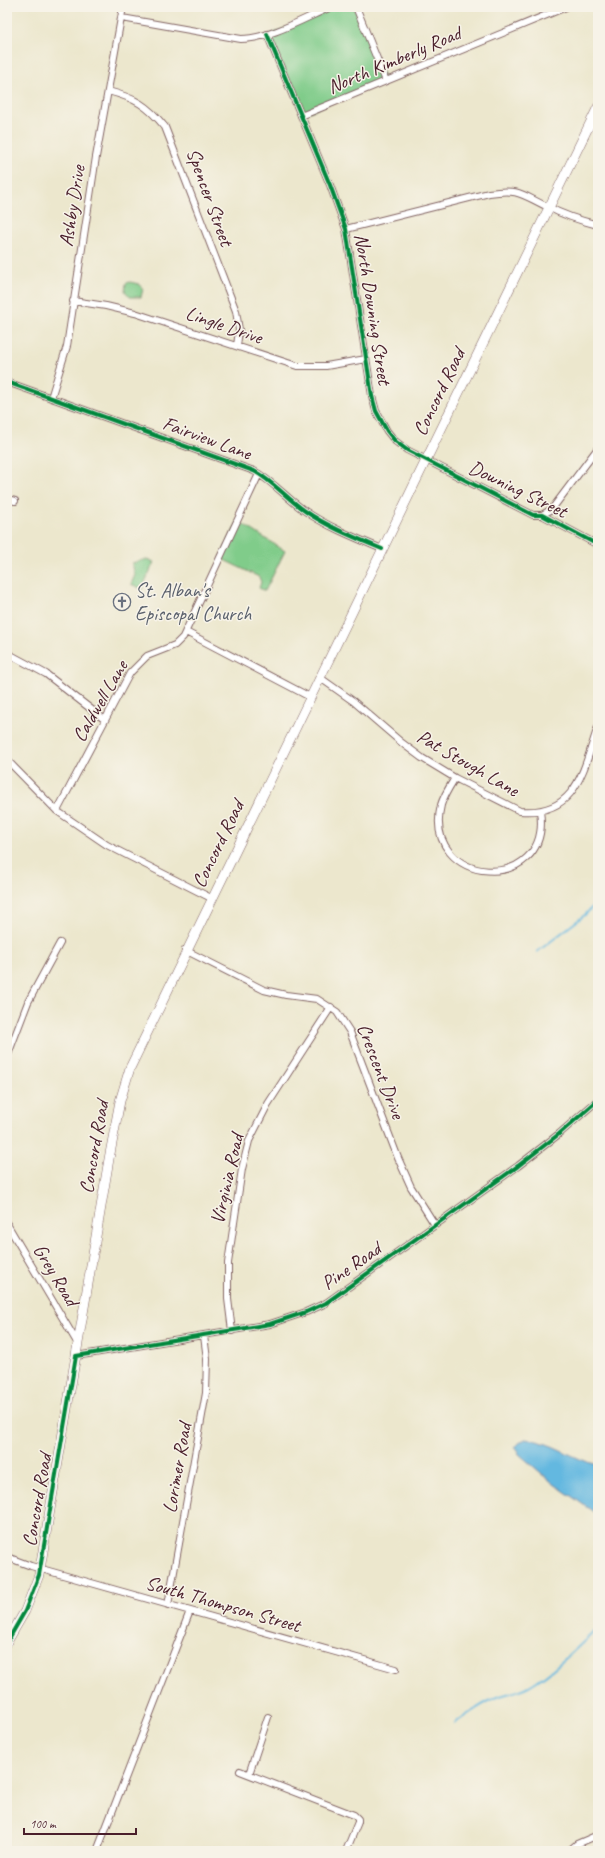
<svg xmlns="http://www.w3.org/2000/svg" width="605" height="1858" font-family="Caveat,sans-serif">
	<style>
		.green { fill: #80cc8a; stroke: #65765a }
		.water { fill: #64b8e0; stroke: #576c86 }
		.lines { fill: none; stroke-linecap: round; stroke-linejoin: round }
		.stream { stroke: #64b8e0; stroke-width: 2 }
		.minor-casing { stroke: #836564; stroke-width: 8 }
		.secondary-casing { stroke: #836564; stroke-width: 10 }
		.minor { stroke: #fff; stroke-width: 6 }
		.secondary { stroke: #fff; stroke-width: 9 }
		.cycleway-casing { stroke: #f7f3e8; stroke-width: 6 }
		.cycleway { stroke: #00873e; stroke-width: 4 }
		.labels { text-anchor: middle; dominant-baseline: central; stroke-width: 3; stroke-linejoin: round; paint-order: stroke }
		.street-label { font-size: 20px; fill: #4a1f2b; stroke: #f7f3e8 }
		.worship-label { font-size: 20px; fill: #5b616d; stroke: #f7f3e8; text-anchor: start }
	</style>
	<rect width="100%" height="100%" fill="#f7f3e8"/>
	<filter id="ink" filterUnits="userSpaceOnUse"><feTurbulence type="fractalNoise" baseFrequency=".025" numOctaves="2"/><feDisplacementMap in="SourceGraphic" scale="8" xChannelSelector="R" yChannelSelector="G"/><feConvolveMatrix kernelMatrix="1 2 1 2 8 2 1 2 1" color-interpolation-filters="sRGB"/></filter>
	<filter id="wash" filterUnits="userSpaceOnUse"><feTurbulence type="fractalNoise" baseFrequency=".012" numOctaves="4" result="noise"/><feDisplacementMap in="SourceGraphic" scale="16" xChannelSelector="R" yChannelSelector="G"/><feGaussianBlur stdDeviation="0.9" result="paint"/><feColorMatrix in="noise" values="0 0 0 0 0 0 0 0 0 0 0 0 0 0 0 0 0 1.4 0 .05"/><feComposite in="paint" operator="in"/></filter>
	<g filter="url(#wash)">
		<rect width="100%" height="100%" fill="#ece7cd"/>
		<path class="green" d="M334 7H354L385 80 302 115 269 35Z
			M130 282 139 284 143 289 141 297H130L125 291 126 283Z
			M238 521 285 551 265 591 259 588 261 582 259 577 220 558Z
			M147 559 154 562 142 589 131 584 135 575 132 563Z"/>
		<path class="water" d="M525 1439C552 1441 572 1459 598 1465V1515L554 1484 519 1454 514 1447Z"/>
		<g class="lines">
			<path class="stream" d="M537 952 586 914 598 900
				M455 1723C469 1713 484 1702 500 1696 511 1693 520 1691 529 1686 552 1673 579 1646 598 1628"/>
		</g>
	</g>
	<g filter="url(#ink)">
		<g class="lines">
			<defs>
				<path id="minor" d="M356 7 386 81
					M122 18 241 39C269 39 305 18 331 7
					M267 34 330 185 346 229 372 396 376 411 387 431 395 441 407 450 533 515H542L598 545
					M108 91C135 98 147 105 165 127L236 311 239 330 237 346
					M301 116 566 7
					M346 229 489 193C520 188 522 195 548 207 563 215 582 221 598 225
					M73 301 106 306 135 313 297 366H326L366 359
					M7 382 254 471C274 482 286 498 305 511 328 527 356 538 382 549
					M51 398 67 346 96 157 123 7
					M7 499 15 501
					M542 515 552 509 598 448
					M186 632 310 697
					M7 653 46 674 105 720
					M319 677 353 701 402 743 422 758 455 778 520 811C577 816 583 770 598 727
					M7 760 57 811 107 845 211 898
					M455 778C450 786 444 795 441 805 421 887 553 896 540 811
					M57 811 130 673 147 656 175 645 183 637 259 474
					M185 950 264 990 286 995 317 999 337 1012 350 1032 398 1158 411 1187 435 1225
					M7 1057 28 1002 60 943
					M7 1224 78 1344
					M232 1331 228 1299V1263L242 1169 249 1141 268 1104 331 1007
					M76 1356 270 1324 306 1312 326 1303 518 1166 559 1134 598 1100
					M7 1557 31 1566 396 1669
					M168 1605 206 1393 207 1359 204 1336
					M240 1771 354 1815 358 1819V1822L346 1851
					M249 1774 268 1717
					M97 1851 190 1611
					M569 1851 577 1844 598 1835"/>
				<path id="secondary" d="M7 1642 25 1611 39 1575 109 1159 120 1101 130 1068 598 107"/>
			</defs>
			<use href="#minor" class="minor-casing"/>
			<use href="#secondary" class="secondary-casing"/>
			<use href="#minor" class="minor"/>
			<use href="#secondary" class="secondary"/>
			<defs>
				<path id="cycleway" d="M267 34 330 185 346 229 372 396 376 411 387 431 395 441 407 450 533 515H542L598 545
					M7 382 254 471C274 482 286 498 305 511 328 527 356 538 382 549
					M7 1642 25 1611 39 1575 76 1356 270 1324 306 1312 326 1303 518 1166 559 1134 598 1100"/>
			</defs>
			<use href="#cycleway" class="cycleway-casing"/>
			<use href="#cycleway" class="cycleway"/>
		</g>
	</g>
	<defs>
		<symbol id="church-ring" viewBox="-11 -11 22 22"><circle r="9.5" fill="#f7f3e8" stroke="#6b7280" stroke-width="1.5"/><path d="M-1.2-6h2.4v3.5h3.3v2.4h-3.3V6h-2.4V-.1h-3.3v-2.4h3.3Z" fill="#6b7280"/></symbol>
	</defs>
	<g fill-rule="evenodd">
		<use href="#church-ring" x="112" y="592" width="20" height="20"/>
	</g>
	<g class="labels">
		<g class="street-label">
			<text transform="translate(394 60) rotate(-23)">North Kimberly Road</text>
			<text transform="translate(210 197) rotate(70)">Spencer Street</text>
			<text transform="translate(72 206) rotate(-81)">Ashby Drive</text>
			<text transform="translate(373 309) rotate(81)">North Downing Street</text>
			<text transform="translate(224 325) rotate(19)">Lingle Drive</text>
			<text transform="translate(439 392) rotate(-64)">Concord Road</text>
			<text transform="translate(207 438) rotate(20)">Fairview Lane</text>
			<text transform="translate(518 489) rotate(26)">Downing Street</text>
			<text transform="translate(100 701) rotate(-60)">Caldwell Lane</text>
			<text transform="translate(468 763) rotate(30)">Pat Stough Lane</text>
			<text transform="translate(218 844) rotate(-64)">Concord Road</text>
			<text transform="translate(381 1071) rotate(69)">Crescent Drive</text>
			<text transform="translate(94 1147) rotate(-80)">Concord Road</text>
			<text transform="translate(227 1179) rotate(-77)">Virginia Road</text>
			<text transform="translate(351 1266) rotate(-35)">Pine Road</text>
			<text transform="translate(56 1275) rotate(59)">Grey Road</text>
			<text transform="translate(177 1468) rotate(-80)">Lorimer Road</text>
			<text transform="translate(37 1500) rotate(-80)">Concord Road</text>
			<text transform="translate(223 1604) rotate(16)">South Thompson Street</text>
		</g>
		<g class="worship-label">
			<text x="135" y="590">St. Alban's<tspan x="135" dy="23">Episcopal Church</tspan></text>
		</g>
	</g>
	<rect width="605" height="1858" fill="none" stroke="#f7f3e8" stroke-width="24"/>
	<path d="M24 1828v6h112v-6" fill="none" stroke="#4a1f2b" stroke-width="2"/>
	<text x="30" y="1828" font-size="12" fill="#4a1f2b" stroke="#f7f3e8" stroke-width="3" paint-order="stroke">100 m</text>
</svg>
